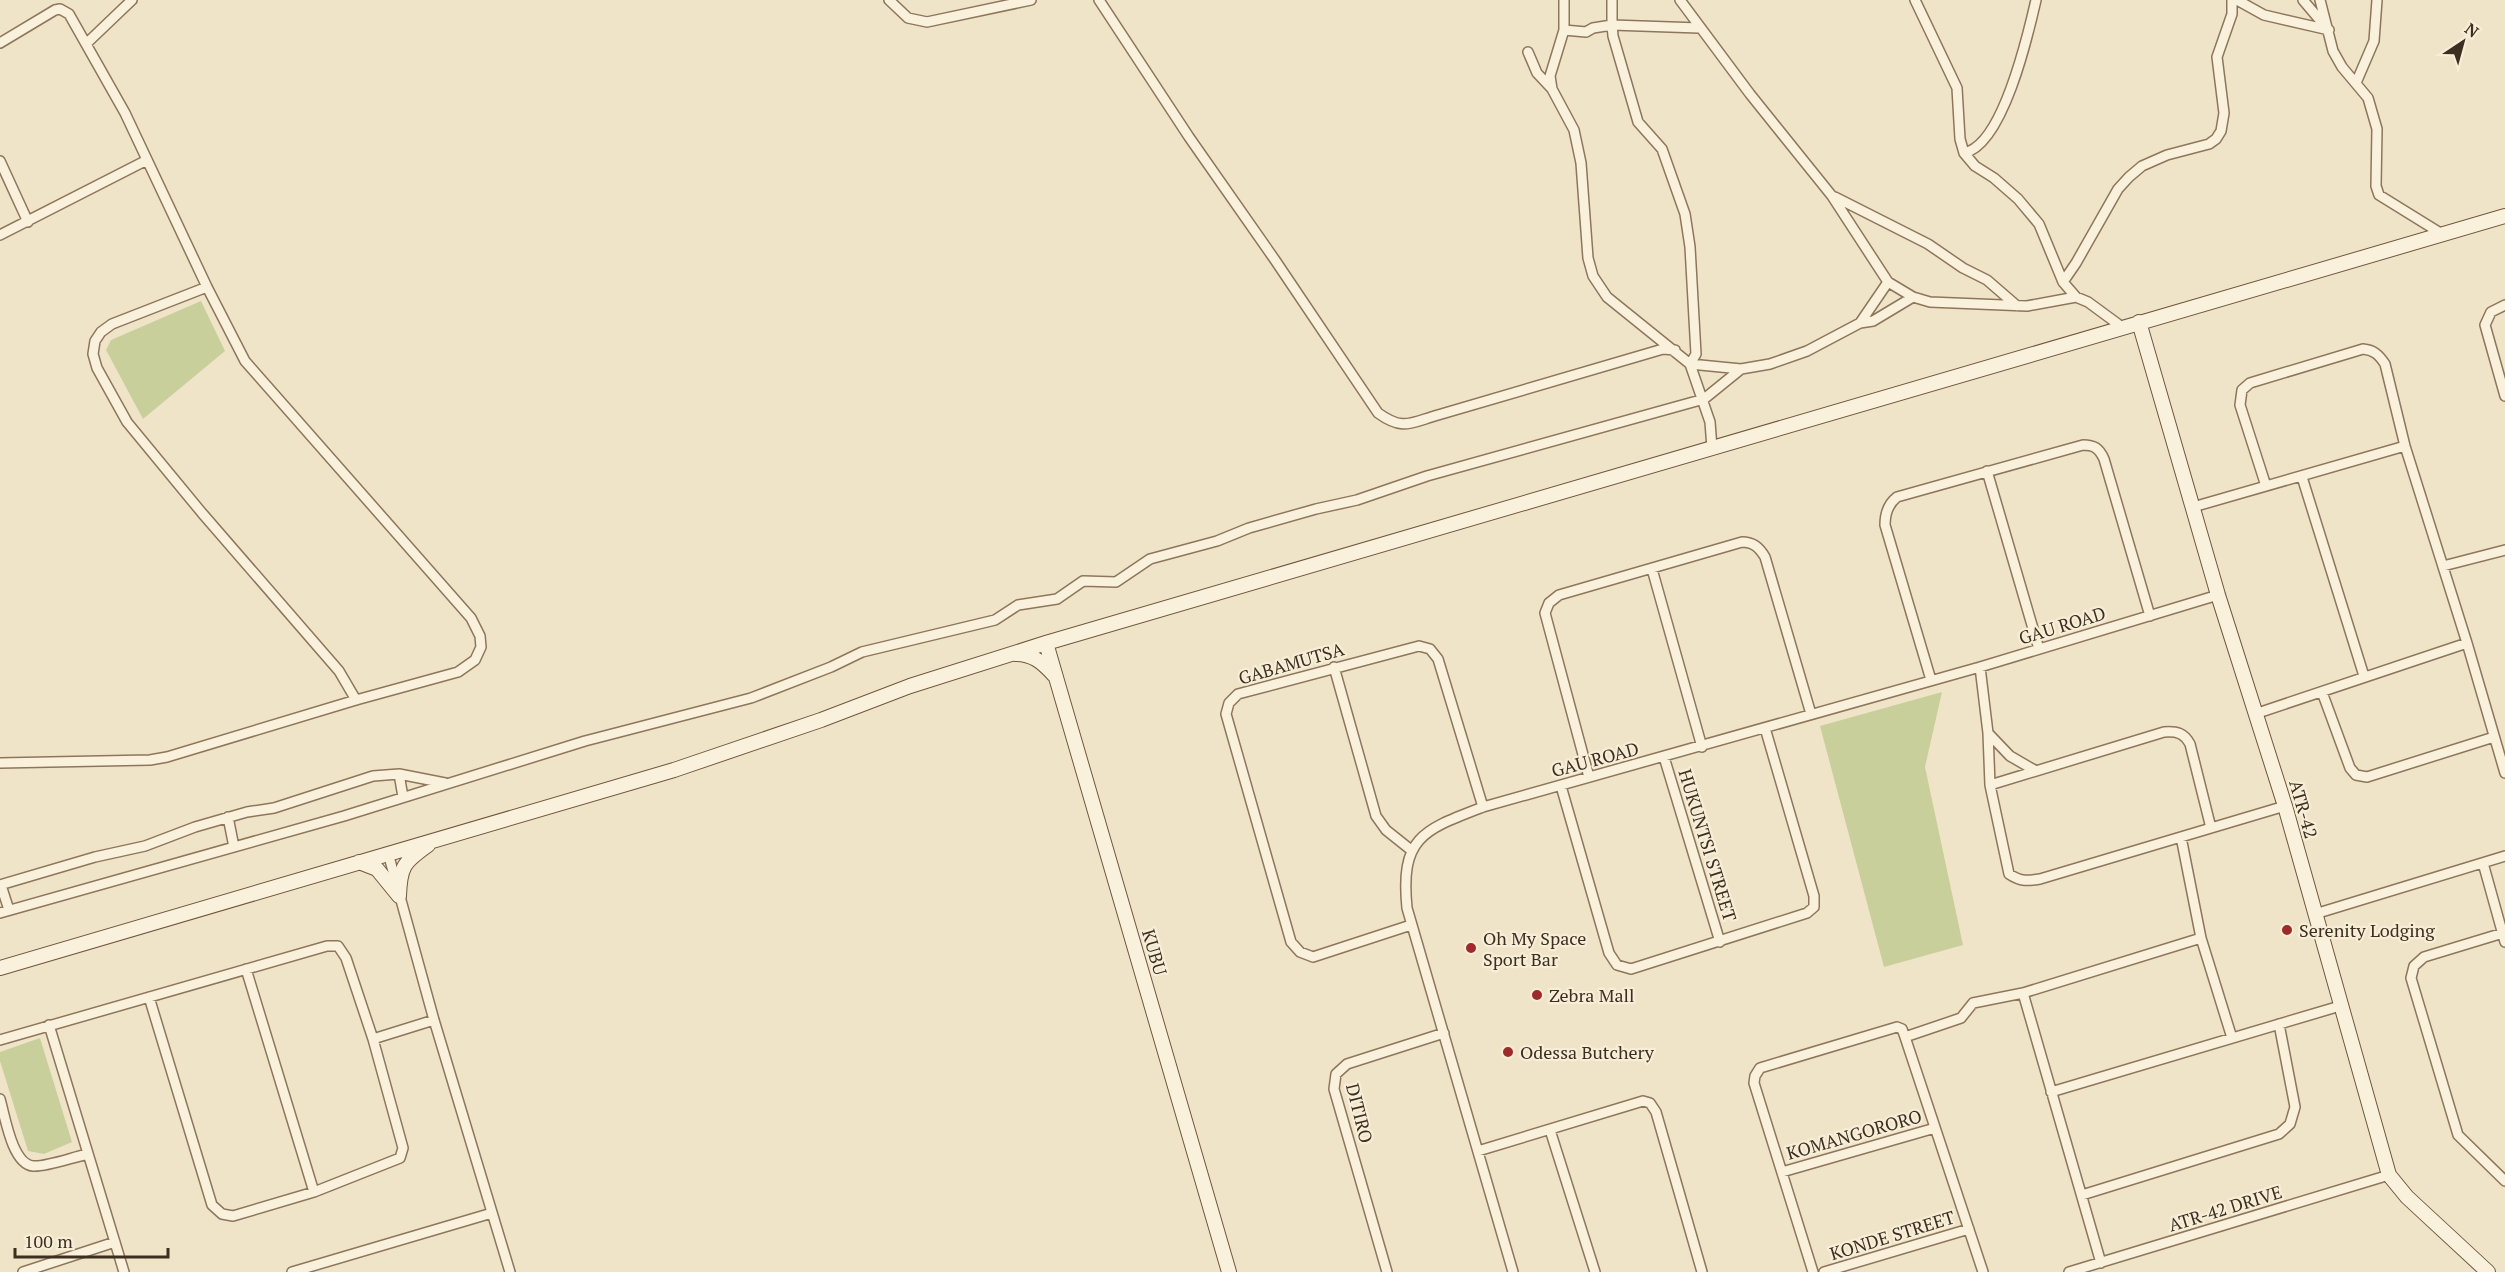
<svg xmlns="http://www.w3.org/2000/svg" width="2505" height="1272" font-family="'PT Serif',serif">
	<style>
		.green { fill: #c9cf9b }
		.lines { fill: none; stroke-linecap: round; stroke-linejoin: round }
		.street-casing { stroke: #8d765c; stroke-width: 12 }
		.secondary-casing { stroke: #6f573f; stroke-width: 16 }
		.street { stroke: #faf1dc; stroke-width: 9 }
		.secondary { stroke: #faf1dc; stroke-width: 14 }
		.poi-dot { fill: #9e2a2b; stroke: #f7eed8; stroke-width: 2 }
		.labels { text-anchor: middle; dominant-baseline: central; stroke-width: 4.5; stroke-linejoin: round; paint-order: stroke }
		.street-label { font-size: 18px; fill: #3d2e20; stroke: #f7eed8 }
		.poi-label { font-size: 18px; fill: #3d2e20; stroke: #f7eed8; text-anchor: start }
	</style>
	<rect width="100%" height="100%" fill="#f0e4c8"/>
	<path class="green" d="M201 301 225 351 143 419 106 350 111 340Z
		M1942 692 1925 767 1963 945 1884 967 1820 726Z
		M40 1038 72 1142 44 1154 28 1151 0 1061V1052Z"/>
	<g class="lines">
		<defs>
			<path id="street" d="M889 0 908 18 927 22 1031 0
				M1099 0 1189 137 1275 260 1378 413C1403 431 1410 423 1438 415L1663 349 1675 350
				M1564 0V30L1550 76 1552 89 1574 130 1581 163 1588 258 1593 276 1607 297 1690 364 1710 422 1712 448
				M1612 0V25L1699 28
				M1680 0 1750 94 1832 196 1888 282 1913 297 1930 302 2027 306 2076 297 2088 302 2122 327
				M1915 0 1957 88 1960 139 1964 153 1975 166 1994 178 2018 199 2039 224 2063 282 2076 297
				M2237 0 2264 15 2329 30
				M2303 0 2325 26
				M2320 0 2333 51 2342 67 2368 98 2377 129 2376 186 2379 195 2442 234
				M1564 30 1586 32 1593 28 1612 25 1613 36 1638 122 1662 149 1685 214 1690 247 1696 354 1690 364 1741 369 1770 364 1807 351 1860 323 1873 321 1913 297
				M0 43 55 10 60 9 69 14 125 113 207 287 245 361 471 618 480 636 481 647 475 660 458 672 356 700 167 757 150 760 0 763
				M87 43 132 0
				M1528 52 1537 73 1552 89
				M2356 83 2374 41 2377 0
				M1964 153C2003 145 2028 35 2036 0
				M0 161 28 222
				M1835 197 1928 244 1963 268 1987 280 2017 306
				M0 235 147 160
				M2063 282 2076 263 2118 189 2129 177 2142 166 2167 155 2209 144 2216 139 2221 131 2224 113 2217 57 2232 14V0
				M207 287 112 324 101 332 95 341 93 354 97 368 127 422 202 513 339 671 356 700
				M2505 305 2491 312 2485 325 2505 396
				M1860 323 1888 282
				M1987 471 2039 649
				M2302 477 2364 676
				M2266 486 2240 405 2242 390 2250 383 2363 349C2374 350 2379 355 2385 364L2405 446 2467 643 2505 773
				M2193 507 2405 446
				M2443 566 2505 550
				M1652 569 1702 747
				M1334 667 1376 816 1386 830 1411 850
				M1980 667 1988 733 1990 785 2009 874C2021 882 2028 881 2040 879L2211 828
				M1931 680 1885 525C1885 513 1888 504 1897 497L2083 445C2094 445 2099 448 2104 459L2150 616
				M2322 692 2350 768 2356 775 2367 777 2494 737
				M2255 714 2467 643
				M1988 733 2010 756 2036 771
				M1664 757 1720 942
				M399 774 403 797
				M1589 777 1545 613 1549 603 1559 595 1742 542C1753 542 1759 547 1765 557L1811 714
				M1990 785 2164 732C2177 731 2184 733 2190 744L2211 828 2285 806
				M1561 786 1609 953 1617 965 1631 969 1807 913 1814 907V896L1765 728
				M228 817 234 847
				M2181 837 2201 938 2232 1038
				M388 853 434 1020 510 1272
				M2483 863 2505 942
				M0 885 95 857 145 846 195 827 247 812 274 808 373 776 399 774 445 783
				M1 885 9 910
				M0 913 344 816 585 741 751 698 831 667 862 652 995 620 1018 605 1057 599 1083 581 1116 582 1150 559 1217 541 1249 528 1316 509 1357 500 1427 476 1704 399 1741 369
				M2315 914 2505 856
				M1411 925 1313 957 1300 952 1291 942 1226 714 1229 703 1238 694 1419 646 1430 649 1438 659 1483 807
				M2503 933 2424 957 2414 966 2411 978 2458 1135 2505 1181
				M246 969 314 1192
				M49 1025 124 1272
				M1905 1037 1961 1018 1973 1003 2023 993
				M373 1039 434 1020
				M0 1040 327 946H338L346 958 373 1039 403 1148 400 1158 314 1192 233 1216 222 1214 212 1205 149 997
				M2051 1092 2340 1006
				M0 1099C5 1116 12 1164 33 1166 47 1167 73 1157 88 1154
				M1550 1130 1595 1272
				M1478 1151 1643 1101 1650 1103 1656 1112 1702 1272
				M1782 1172 1935 1128
				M2082 1195 2279 1134 2290 1124 2295 1107 2279 1024
				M2101 1263 2023 993 2201 938
				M23 1272 115 1242
				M292 1272 492 1213
				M1387 1272 1334 1089 1336 1074 1347 1064 1444 1033
				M1513 1272 1407 908C1400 837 1423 830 1483 807L1980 667 2218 595
				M1813 1272 1754 1083 1755 1076 1760 1068 1897 1027 1902 1029 1905 1037 1983 1272
				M1824 1272 1969 1229
				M2069 1272 2389 1175"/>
			<path id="secondary" d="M2139 322 2218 595 2285 806 2389 1175 2407 1197 2488 1272
				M1046 643 1229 1272
				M1015 654C1033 654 1042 662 1054 675
				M359 862 377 869 399 896
				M399 896C400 866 404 862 428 845
				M0 968 674 770 821 720 910 686 1046 643 2505 216"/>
		</defs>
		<use href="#street" class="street-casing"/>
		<use href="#secondary" class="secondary-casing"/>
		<use href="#street" class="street"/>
		<use href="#secondary" class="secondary"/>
	</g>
	<g class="poi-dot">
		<circle cx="2287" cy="930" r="6"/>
		<circle cx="1471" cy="948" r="6"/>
		<circle cx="1537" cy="995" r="6"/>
		<circle cx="1508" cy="1052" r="6"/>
	</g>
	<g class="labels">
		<g class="street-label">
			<text transform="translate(2062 625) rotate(-17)">GAU ROAD</text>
			<text transform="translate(1291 663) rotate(-16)">GABAMUTSA</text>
			<text transform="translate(1595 759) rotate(-15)">GAU ROAD</text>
			<text transform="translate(2304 809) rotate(74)">ATR-42</text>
			<text transform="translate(1708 845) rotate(73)">HUKUNTSI STREET</text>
			<text transform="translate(1155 952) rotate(74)">KUBU</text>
			<text transform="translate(1360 1113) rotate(76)">DITIRO</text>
			<text transform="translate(1854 1134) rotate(-16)">KOMANGORORO</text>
			<text transform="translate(2225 1208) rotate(-17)">ATR-42 DRIVE</text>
			<text transform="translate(1892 1235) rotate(-17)">KONDE STREET</text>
		</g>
		<g class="poi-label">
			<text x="2299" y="930">Serenity Lodging</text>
			<text x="1483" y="938">Oh My Space<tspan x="1483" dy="21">Sport Bar</tspan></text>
			<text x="1549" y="995">Zebra Mall</text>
			<text x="1520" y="1052">Odessa Butchery</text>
		</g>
	</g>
	<g transform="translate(2463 42) rotate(36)" stroke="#f7eed8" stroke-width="4.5" paint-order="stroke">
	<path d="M0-4.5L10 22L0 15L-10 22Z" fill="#3d2e20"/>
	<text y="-9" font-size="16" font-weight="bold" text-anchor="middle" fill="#3d2e20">N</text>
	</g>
	<path d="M15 1248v9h153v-9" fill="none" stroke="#3d2e20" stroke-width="3"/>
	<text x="24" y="1248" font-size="18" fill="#3d2e20" stroke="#f7eed8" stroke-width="4.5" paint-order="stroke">100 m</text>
</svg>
